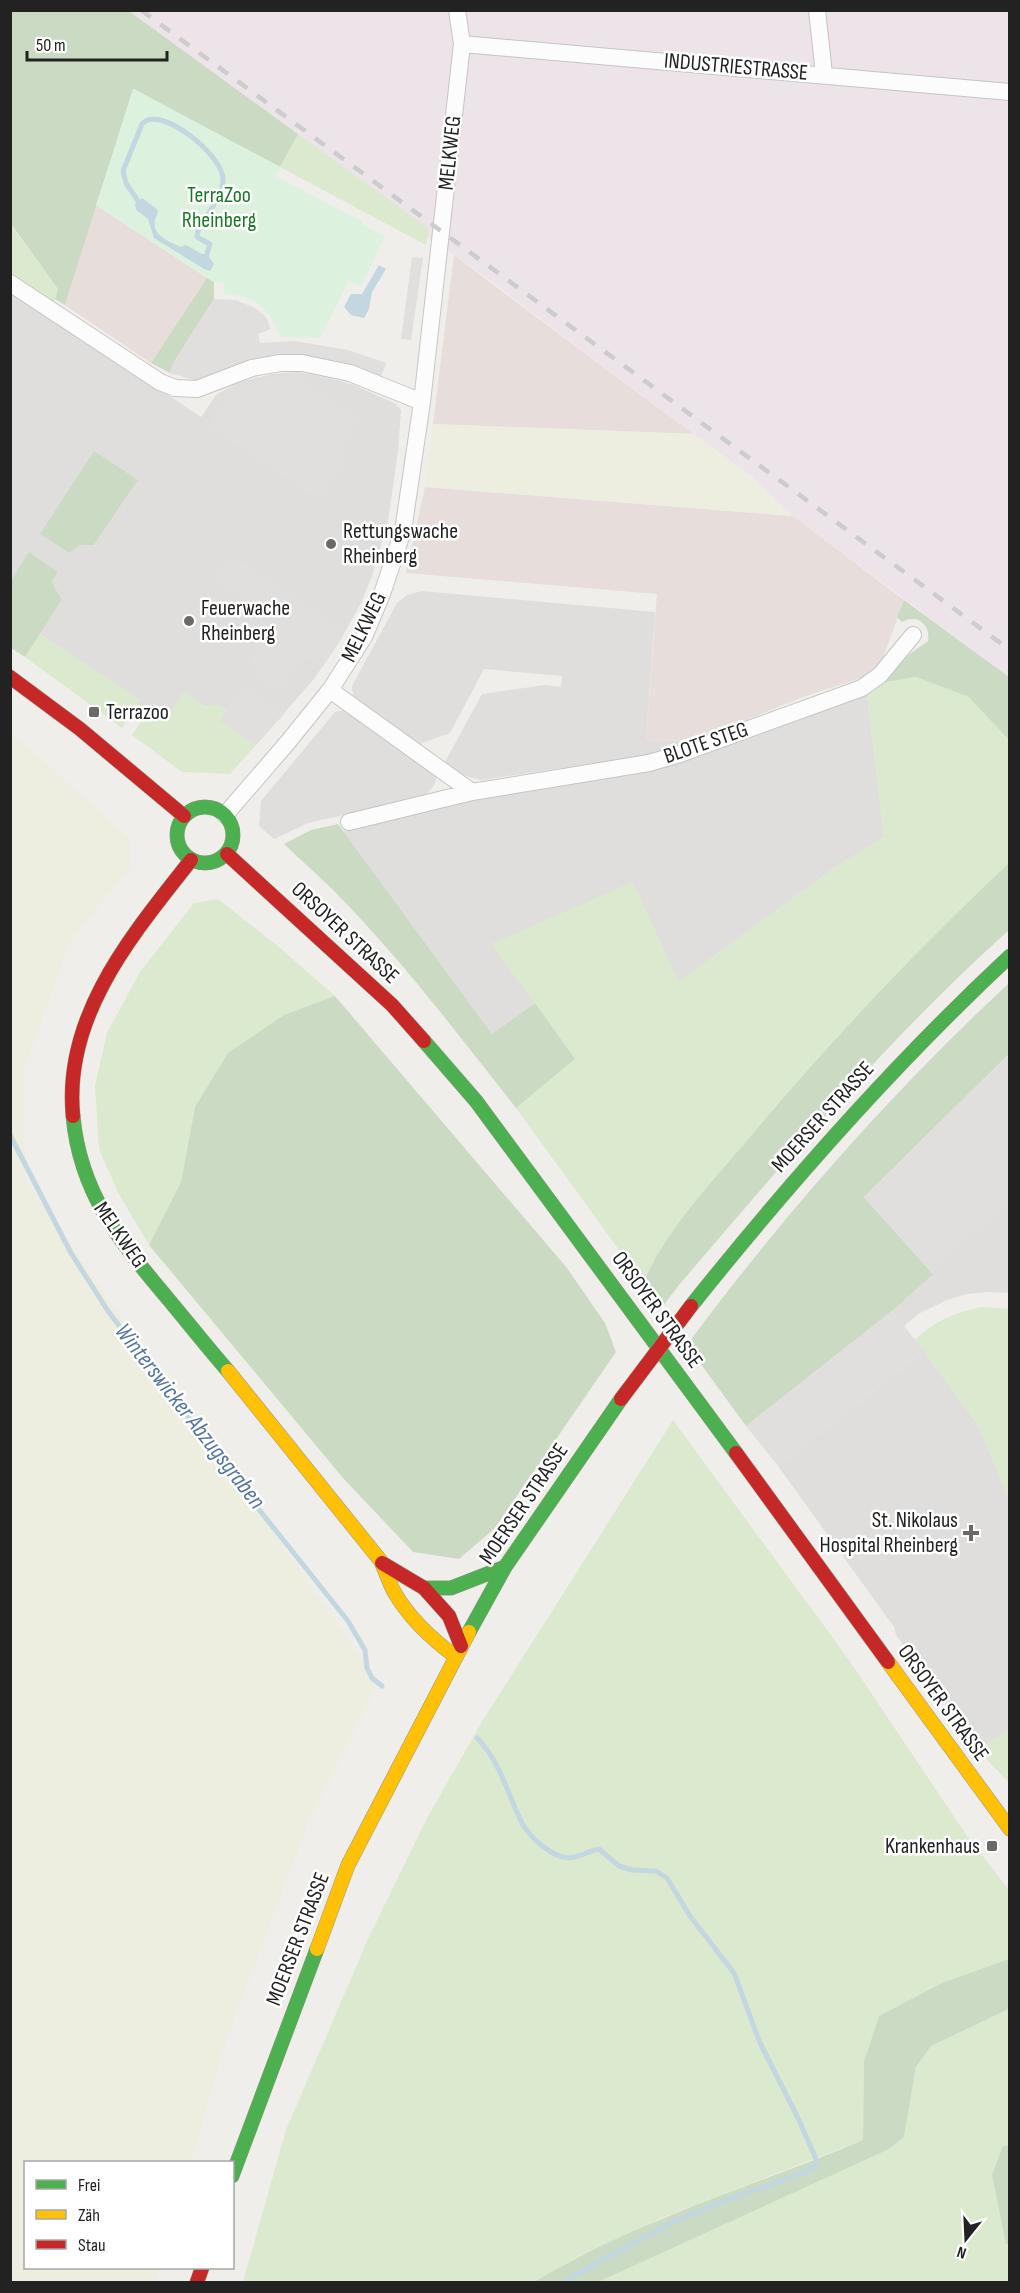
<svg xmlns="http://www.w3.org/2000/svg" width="1020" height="2293" font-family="'Sofia Sans Condensed',sans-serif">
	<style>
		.residential { fill: #dfdedc; fill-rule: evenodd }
		.commercial { fill: #e7ddda }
		.industrial { fill: #ece4e8 }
		.farmland { fill: #edede0 }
		.grass { fill: #dbe9ce }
		.forest { fill: #cbdbc3 }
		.park { fill: #ddf2de }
		.parking { fill: #e0dfde }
		.water { fill: #c2d7df }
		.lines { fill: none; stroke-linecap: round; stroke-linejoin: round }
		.stream { stroke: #c2d7df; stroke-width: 5 }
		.street-casing { stroke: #c6c5c3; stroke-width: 18 }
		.fast-casing { stroke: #969884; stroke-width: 15 }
		.slow-casing { stroke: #969884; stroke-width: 15 }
		.jam-casing { stroke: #969884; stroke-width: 15 }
		.street { stroke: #fdfcfc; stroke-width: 16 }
		.fast { stroke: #4caf50; stroke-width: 14 }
		.slow { stroke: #ffc107; stroke-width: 14 }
		.jam { stroke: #c62828; stroke-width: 14 }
		.rail { stroke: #ccc; stroke-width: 4.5; stroke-dasharray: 12 12; stroke-linecap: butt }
		.jam-bridge-casing { stroke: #969884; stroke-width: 15; stroke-linecap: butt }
		.jam-bridge { stroke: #c62828; stroke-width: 14 }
		.poi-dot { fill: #6a6968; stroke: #fff; stroke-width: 2 }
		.labels { text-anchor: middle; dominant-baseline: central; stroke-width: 5; stroke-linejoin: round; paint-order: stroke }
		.street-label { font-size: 22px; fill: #222; stroke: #fff }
		.park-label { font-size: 22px; fill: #187827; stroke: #fff }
		.poi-label { font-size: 22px; fill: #222; stroke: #fff; text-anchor: start }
		.water-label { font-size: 24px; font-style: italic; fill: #5475a1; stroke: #fff }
	</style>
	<rect width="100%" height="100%" fill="#f0eeeb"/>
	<path class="residential" d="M11 278 51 316 201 417 216 395 237 383 272 374 298 372 325 377 354 385 396 404 401 410 398 451 388 521 372 576 361 603 340 641 314 679 256 745 220 721 226 711 218 705 205 707 184 693 168 716 157 712 146 714 141 721 131 713 140 700 40 634 62 600 52 582 58 572 11 581ZM138 480 94 545H80Z
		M422 591 655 612 646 741 698 740 657 754 481 780 465 776 445 762 482 694 545 685 561 687 562 676 484 669 450 733 419 744 360 702 353 695 352 686 397 603 407 595Z
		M867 695 884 837 834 868 679 982 492 944 535 1003 492 1034 343 831 489 797 649 772Z
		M343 710 353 713 436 776 435 784 424 797 308 823 274 839 259 826 261 801 335 712Z
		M1009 1200V1293L989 1292 967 1294 947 1300 918 1314 904 1326 892 1311Z
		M924 1351 978 1425 1009 1499V1729L978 1750 896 1635 894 1627 778 1466Z"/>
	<path class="commercial" d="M96 205 207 278 151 363 65 305Z
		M454 255 608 371 694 434 433 424Z
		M425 487 793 516 904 600 880 666 864 677 800 698 698 740 646 741 657 594 406 573Z"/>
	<path class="industrial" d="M129 11H1009V677L793 516 751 476 608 371 491 281 428 237V229Z"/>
	<path class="farmland" d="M433 424 694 434 751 476 793 516 425 487Z
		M11 734 27 746 130 839 131 868 71 939 24 1070 25 1181 379 1682 308 1824 226 2041 191 2162H26V2268H160L156 2282H11Z"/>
	<path class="grass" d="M298 134 429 229 426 245 280 167Z
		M10 224 58 289 53 306 11 278Z
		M40 634 140 700 122 728 25 657Z
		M916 677 970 697 1009 740V863C915 951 827 1045 744 1144 708 1186 665 1232 643 1283L516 1108 575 1059 491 944 633 882 679 982 834 868 884 837 867 695 880 683Z
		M184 692 204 707 218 704 227 710 220 721 256 745 230 774 182 772 132 735 146 714 157 712 168 716Z
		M218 899 279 947 335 996 284 1015 195 1107 181 1182 149 1245 119 1194 99 1149 95 1086 107 1033 140 972 194 903Z
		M982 1307 1009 1309V1499L978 1425 915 1340C934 1321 956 1312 982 1307Z
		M673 1420 849 1660 965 1833 1009 1890V1959L944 1982 864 2062 863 2140 659 2219 577 2257 534 2282H243L286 2130 368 1939 426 1820 480 1725Z
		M1009 1729V1783L978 1750Z
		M1009 2009V2146H1003L1007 2243H1009V2282H598L904 2137 916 2067 931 2046Z"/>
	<path class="forest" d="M10 11H129L298 134 280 167 133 89 65 305 55 299 58 289 11 224Z
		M207 278 214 282V299L174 362 170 373 151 363Z
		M94 451 138 480 94 545H80L69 553 40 534Z
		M29 552 58 572 52 582 62 600 25 657 11 648V581Z
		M904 600 1009 677V740L969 697 916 677 880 683 911 653 928 641C931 625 917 613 902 622L897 617Z
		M338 824 492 1034 535 1003 575 1059 516 1108C457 1033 398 955 331 888 316 873 299 859 284 844L311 830Z
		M1009 863V930C889 1038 784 1162 679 1285L660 1310 643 1283C665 1232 708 1186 744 1144 827 1045 915 951 1009 863Z
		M1009 983V1054L864 1197 933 1274 892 1311 746 1426 687 1345C783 1215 891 1093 1009 983Z
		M335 996 567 1268 605 1323 616 1352 495 1528 459 1559 413 1552 343 1478 149 1245 181 1182 195 1107 228 1053 284 1015Z
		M1009 1959V2009L931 2046 916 2067 904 2137 889 2149 598 2282H534C637 2220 752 2187 863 2140L864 2062 879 2016 944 1982Z
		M1003 2146H1010V2243L1006 2244 992 2175Z"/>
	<path class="park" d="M134 89 280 167 276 176 363 222 362 224 385 236 361 287 349 281 320 338 280 337C270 309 255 296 224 294V283L214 282 96 205Z"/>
	<path class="parking" d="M412 257 423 258 411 340 401 339Z
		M214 299 236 300 255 308 261 313 266 317 271 329 258 334 260 343 294 341 348 350 386 363 381 377 353 365 338 361 293 355 252 359 197 381 170 373 174 362Z
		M275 377H300L360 419 339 452 348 458 320 500 208 426 232 389Z
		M231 555 344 629 321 667 304 657 280 693 255 676 259 670 249 664 277 621 214 580Z
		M244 685 285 713 256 745 220 721Z
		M1009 1054V1200L933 1274 864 1197Z
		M892 1311 924 1351 778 1466 746 1426Z"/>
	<path class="water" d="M142 198 158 210C158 214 156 217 155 220 151 235 170 242 181 247L186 245 202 254H209V257L214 264 210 271 204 269 154 238 148 219 136 210 135 204Z
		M379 265 386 269 372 292 369 309 364 318 351 315 344 307 351 294H362Z"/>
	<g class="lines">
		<path class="stream" d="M138 201 126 183 123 171 142 124C159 103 225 156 223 181 222 199 205 215 198 231L197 237 210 244 207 254
			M10 1135 71 1253 108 1311 257 1507 348 1621 365 1650 367 1668 372 1678 382 1686
			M477 1738C501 1762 508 1796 523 1825 531 1838 552 1857 568 1858 578 1858 588 1851 599 1849L619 1866 632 1870 656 1871 667 1878 690 1916 734 1973 760 2043 798 2118 817 2161 814 2167 806 2172 718 2203 672 2223 603 2259 564 2282"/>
		<defs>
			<path id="street" d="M817 10 824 74
				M462 44 1010 92
				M10 283 160 382 175 388 197 389 252 368 280 363H302L350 373 422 402
				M330 690 472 792 649 763 680 754 862 688 880 675 913 635
				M225 815 288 742 330 690 364 637 382 594 403 531 422 402 462 44 457 10
				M349 822 472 792"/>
			<path id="fast" d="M177 835a28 28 0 1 1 56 0a28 28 0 1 1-56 0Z
				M424 1041 476 1101 736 1453
				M73 1116C80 1194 121 1243 169 1300 189 1324 208 1348 228 1371
				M691 1306C790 1182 894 1064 1010 956
				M424 1588H451L505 1567
				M469 1632 505 1567 621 1399
				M232 2176 317 1949"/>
			<path id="slow" d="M228 1371 380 1560C386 1571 389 1584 396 1595 411 1620 433 1640 456 1657
				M888 1662 1010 1829
				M317 1949 348 1865 469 1632"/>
			<path id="jam" d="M10 677 80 729 184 816
				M227 854 392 1005 424 1041
				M73 1116C63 1015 133 934 191 860
				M736 1453 888 1662
				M382 1563 424 1588 449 1616 461 1646
				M197 2282 202 2268"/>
		</defs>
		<use href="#street" class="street-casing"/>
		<use href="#fast" class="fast-casing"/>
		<use href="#slow" class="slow-casing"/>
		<use href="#jam" class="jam-casing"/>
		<use href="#street" class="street"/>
		<use href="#fast" class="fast"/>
		<use href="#slow" class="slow"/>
		<use href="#jam" class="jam"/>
		<path class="rail" d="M141 10 1010 650"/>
		<defs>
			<path id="jam-bridge" d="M621 1399 691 1306"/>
		</defs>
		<use href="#jam-bridge" class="jam-bridge-casing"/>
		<use href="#jam-bridge" class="jam-bridge"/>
	</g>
	<g class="poi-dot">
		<circle cx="331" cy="544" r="6"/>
		<circle cx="189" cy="621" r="6"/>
		<rect x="88" y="706" width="12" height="12" rx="3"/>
		<path d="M968 1524h6v6h6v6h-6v6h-6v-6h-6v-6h6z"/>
		<rect x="986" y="1840" width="12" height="12" rx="3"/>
	</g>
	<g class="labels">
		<g class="street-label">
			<text transform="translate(736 67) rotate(5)">INDUSTRIESTRASSE</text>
			<text transform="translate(450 153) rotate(-84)">MELKWEG</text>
			<text transform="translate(364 627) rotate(-64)">MELKWEG</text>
			<text transform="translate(706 743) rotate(-19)">BLOTE STEG</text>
			<text transform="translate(345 933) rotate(43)">ORSOYER STRASSE</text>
			<text transform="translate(823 1117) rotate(-48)">MOERSER STRASSE</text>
			<text transform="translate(120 1235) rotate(55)">MELKWEG</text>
			<text transform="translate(657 1310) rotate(54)">ORSOYER STRASSE</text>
			<text transform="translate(524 1504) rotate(-56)">MOERSER STRASSE</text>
			<text transform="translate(943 1703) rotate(54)">ORSOYER STRASSE</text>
			<text transform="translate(298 1939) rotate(-69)">MOERSER STRASSE</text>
		</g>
		<g class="park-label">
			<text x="219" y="195">TerraZoo<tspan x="219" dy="25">Rheinberg</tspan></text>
		</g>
		<g class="poi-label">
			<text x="343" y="531">Rettungswache<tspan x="343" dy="25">Rheinberg</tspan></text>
			<text x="201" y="608">Feuerwache<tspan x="201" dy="25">Rheinberg</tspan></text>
			<text x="106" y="712">Terrazoo</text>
			<text x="958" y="1520" text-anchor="end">St. Nikolaus<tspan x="958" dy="25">Hospital Rheinberg</tspan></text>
			<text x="980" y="1846" text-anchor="end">Krankenhaus</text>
		</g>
		<g class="water-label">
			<text transform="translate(190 1416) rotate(52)">Winterswicker Abzugsgraben</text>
		</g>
	</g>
	<rect width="1020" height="2293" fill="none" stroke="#222222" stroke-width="24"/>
	<rect x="24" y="2161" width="210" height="108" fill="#ffffff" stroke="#a7a7a7" stroke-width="1.5"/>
	<rect x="36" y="2180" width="30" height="9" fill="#4caf50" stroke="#a7a7a7" stroke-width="1.5"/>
	<text x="78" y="2191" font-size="18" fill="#222222">Frei</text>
	<rect x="36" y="2210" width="30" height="9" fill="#ffc107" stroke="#a7a7a7" stroke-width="1.5"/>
	<text x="78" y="2221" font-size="18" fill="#222222">Zäh</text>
	<rect x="36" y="2240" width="30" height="9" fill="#c62828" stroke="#a7a7a7" stroke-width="1.5"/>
	<text x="78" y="2251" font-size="18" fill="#222222">Stau</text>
	<g transform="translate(966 2239) rotate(198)" stroke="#ffffff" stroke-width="4.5" paint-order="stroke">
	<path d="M0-4.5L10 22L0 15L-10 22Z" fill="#222222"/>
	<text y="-9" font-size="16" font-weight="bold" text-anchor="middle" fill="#222222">N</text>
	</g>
	<path d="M27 51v9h140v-9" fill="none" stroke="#222222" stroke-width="3"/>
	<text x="36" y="51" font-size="18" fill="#222222" stroke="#ffffff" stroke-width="4.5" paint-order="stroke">50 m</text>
</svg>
